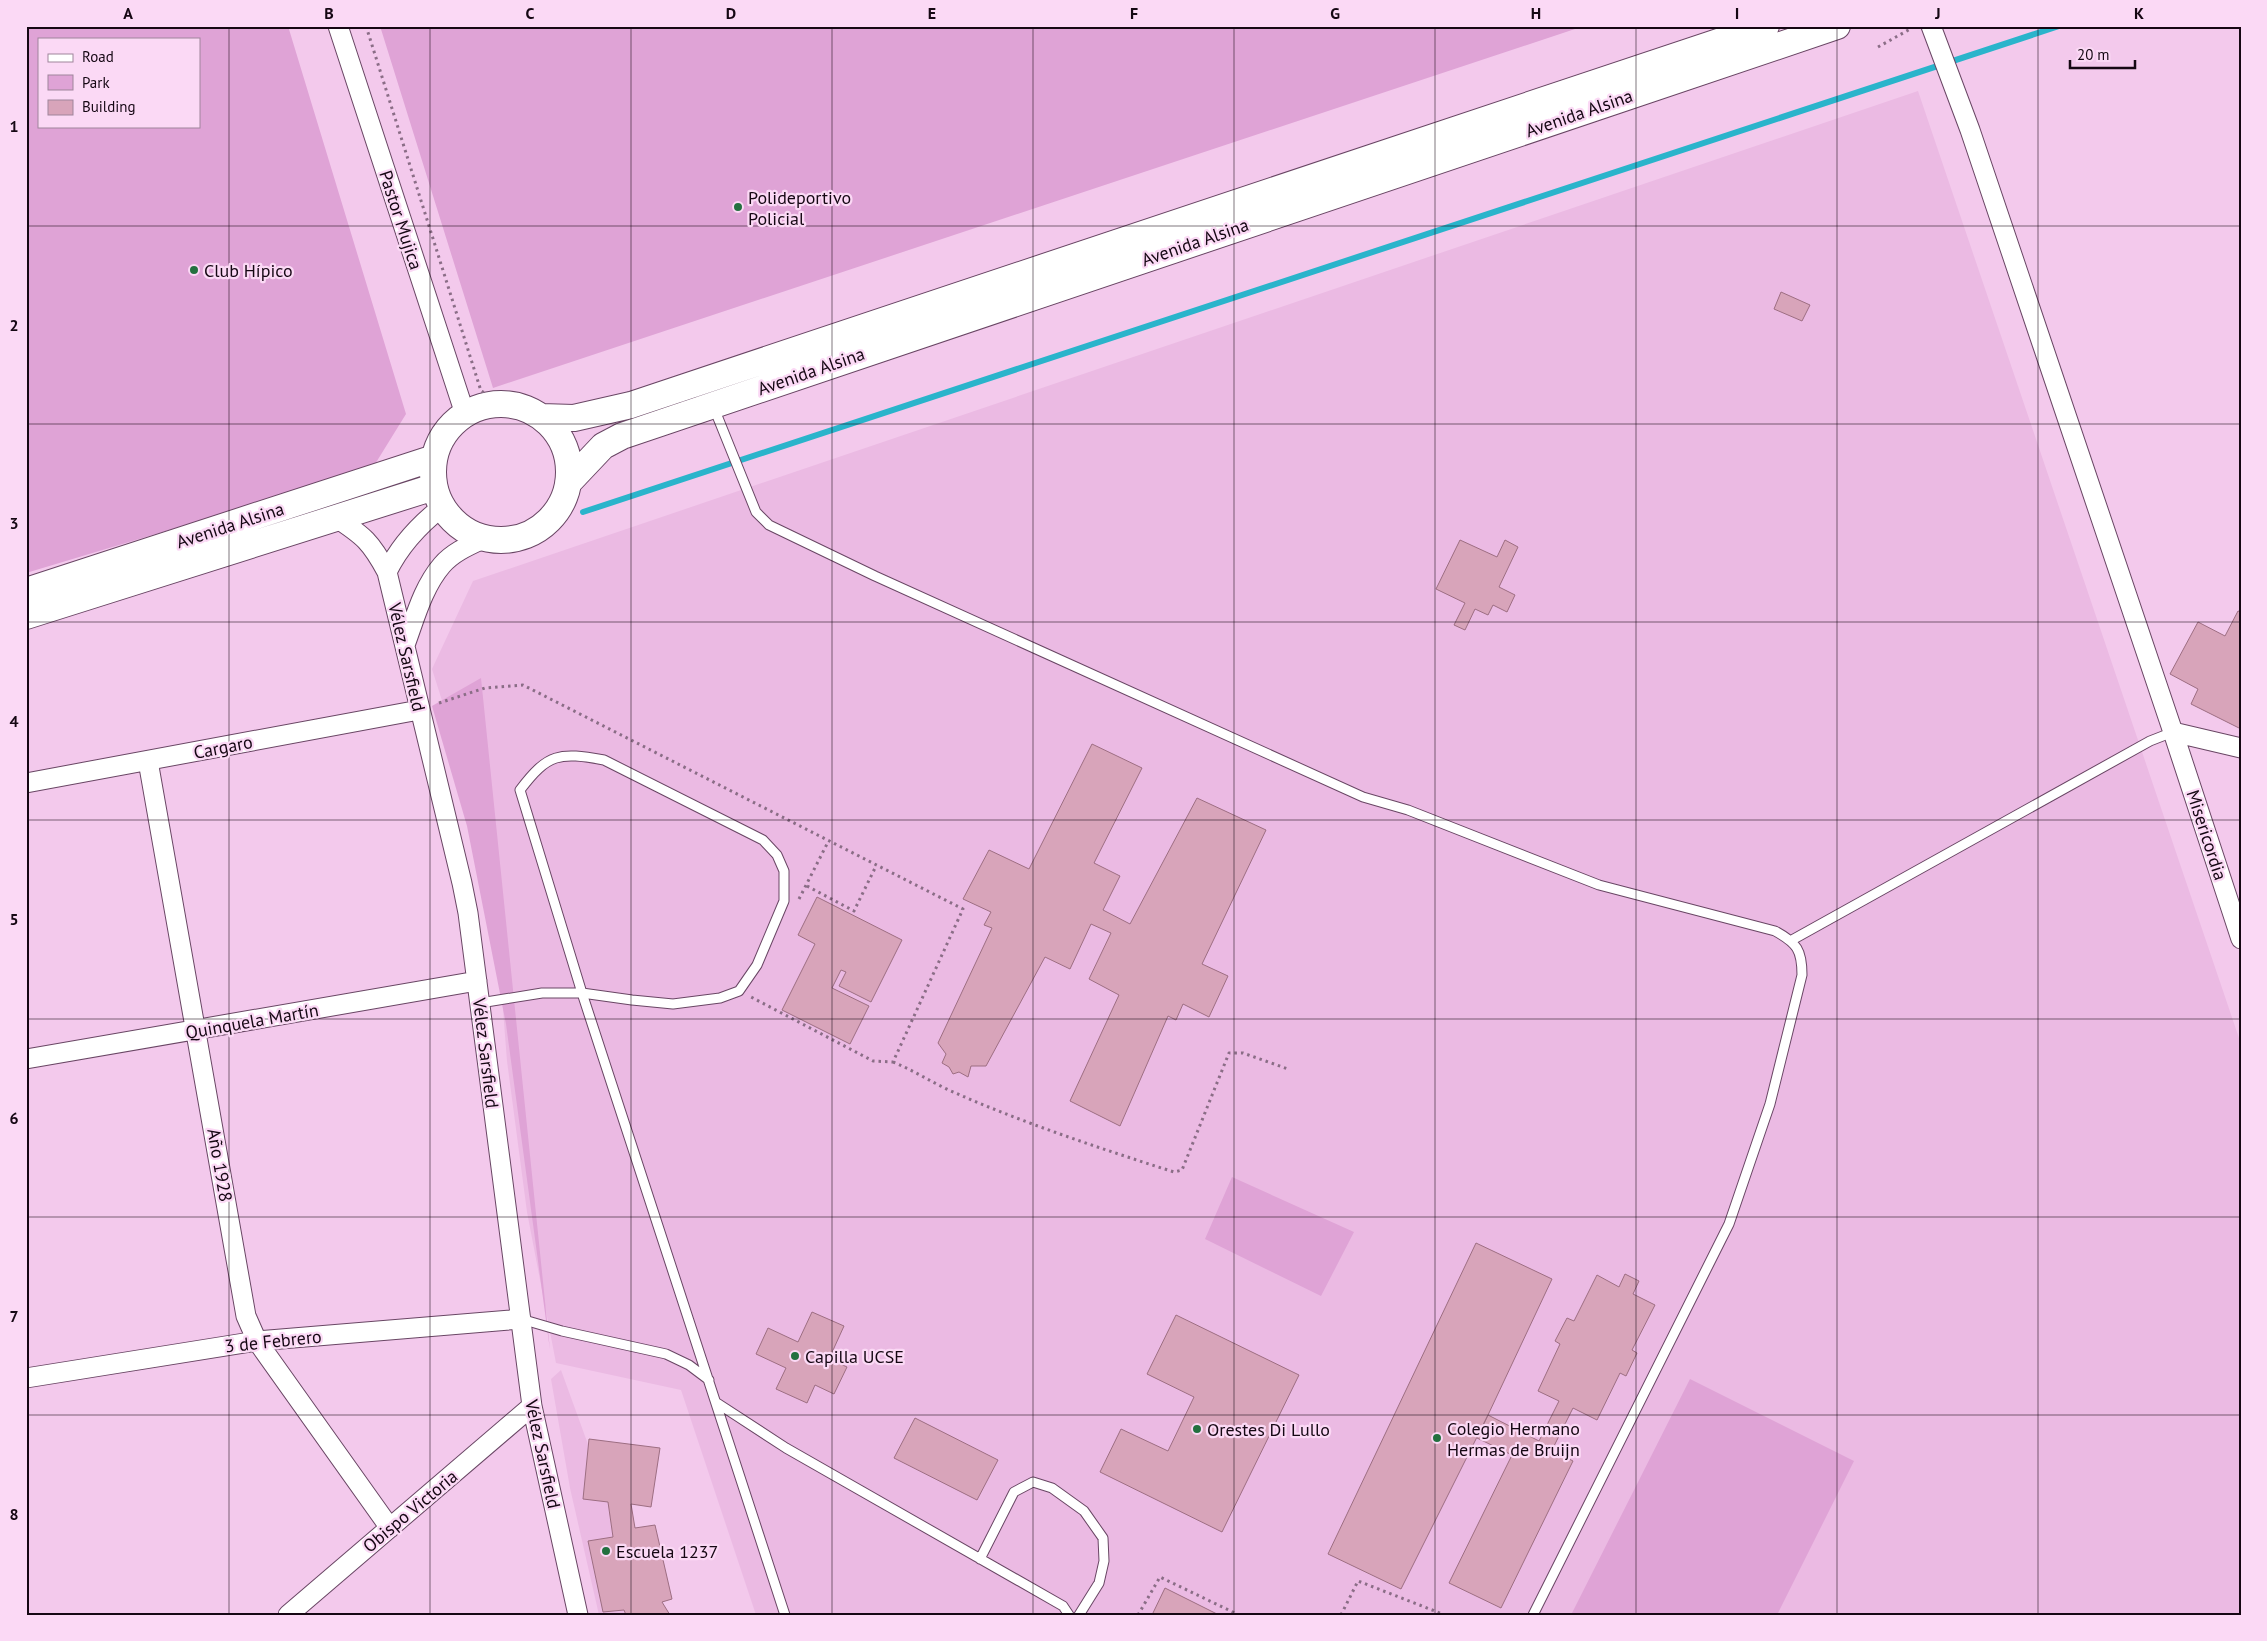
<svg xmlns="http://www.w3.org/2000/svg" width="2267" height="1641" font-family="'PT Sans',sans-serif">
	<style>
		.built { fill: #ebbae3 }
		.green { fill: #dfa3d6; fill-rule: evenodd }
		.lines { fill: none; stroke-linecap: round; stroke-linejoin: round }
		.stream { stroke: #2ab4cb; stroke-width: 6 }
		.building { fill: #d8a4ba; stroke: #9d6e82 }
		.service-casing { stroke: #694664; stroke-width: 11 }
		.minor-casing { stroke: #694664; stroke-width: 21 }
		.secondary-casing { stroke: #694664; stroke-width: 28 }
		.path { stroke: #8a6d86; stroke-width: 3; stroke-dasharray: 2.5 4; stroke-linecap: butt }
		.service { stroke: #fff; stroke-width: 9 }
		.minor { stroke: #fff; stroke-width: 19 }
		.secondary { stroke: #fff; stroke-width: 26 }
		.grid { fill: none; stroke: #150713; stroke-width: 1; stroke-opacity: 0.55 }
		.poi-dot { fill: #23703f; stroke: #fbd9f5; stroke-width: 2 }
		.labels { text-anchor: middle; dominant-baseline: central; stroke-width: 4.5; stroke-linejoin: round; paint-order: stroke }
		.street-label { font-size: 18px; fill: #150713; stroke: #fbd9f5 }
		.poi-label { font-size: 18px; fill: #150713; stroke: #fbd9f5; text-anchor: start }
		.neatline { fill: none; stroke: #150713; stroke-width: 2 }
		.grid-label { font-size: 16px; text-anchor: middle; font-weight: bold; fill: #150713 }
	</style>
	<rect width="100%" height="100%" fill="#f3c9ec"/>
	<path class="built" d="M1918 91 2241 1044V1615H756L681 1390 556 1363 527 1212 507 1061 497 932 458 751 432 669 473 581Z
		M561 1370 650 1615H599L570 1488 551 1379Z"/>
	<path class="green" d="M26 26H288L406 414 372 469 26 573ZM39 39H199V126H39Z
		M380 26H1584L493 388Z
		M481 678 550 1350 506 1024 467 826 432 706Z
		M1232 1177 1354 1232 1321 1296 1205 1239Z
		M1690 1379 1854 1461 1777 1615H1571Z"/>
	<g class="lines">
		<path class="stream" d="M583 512 2059 26"/>
	</g>
	<path class="building" d="M1781 292 1810 305 1802 321 1774 309Z
		M1460 540 1497 557 1505 540 1518 547 1499 587 1515 595 1507 612 1493 605 1488 615 1475 609 1465 630 1454 625 1465 603 1436 589Z
		M2238 611 2241 612V729L2191 704 2198 689 2170 674 2198 622 2225 636Z
		M1092 744 1142 768 1094 863 1120 876 1103 910 1130 924 1197 798 1266 830 1202 964 1228 976 1209 1017 1183 1004 1176 1020 1168 1016 1120 1126 1070 1101 1119 995 1089 979 1111 933 1091 924 1070 969 1045 957 986 1066H971L968 1077 959 1072 953 1074 949 1067 942 1063 946 1054 938 1043 992 928 984 925 991 912 963 899 989 850 1029 869Z
		M817 897 902 940 871 1002 839 986 846 972 841 970 832 988 869 1006 850 1044 782 1010 815 944 798 935Z
		M1476 1243 1552 1279 1488 1415 1401 1589 1328 1554Z
		M1625 1274 1639 1281 1633 1294 1655 1305 1632 1350 1637 1353 1626 1376 1620 1373 1597 1420 1573 1408 1552 1450 1573 1461 1501 1608 1449 1583 1512 1455 1477 1438 1488 1415 1539 1441 1559 1401 1538 1391 1560 1344 1555 1341 1567 1318 1574 1321 1597 1275 1619 1287Z
		M812 1312 844 1326 829 1359 847 1367 834 1394 815 1385 807 1403 776 1389 786 1368 756 1354 768 1328 798 1342Z
		M1176 1315 1299 1375 1222 1532 1100 1472 1121 1429 1168 1451 1194 1397 1147 1374Z
		M915 1418 998 1460 977 1500 894 1458Z
		M589 1439 660 1448 651 1507 631 1504 635 1528 655 1525 672 1599 662 1602 670 1615H626L624 1610 603 1612 588 1541 613 1537 608 1502 583 1499Z
		M1165 1588 1219 1615H1152Z"/>
	<g class="lines">
		<defs>
			<path id="service" d="M714 408 756 512 769 525 875 576 1363 797 1408 810 1599 885 1775 931C1797 943 1802 950 1802 975L1770 1104 1729 1224 1533 1615
				M1792 940 2150 741 2173 732
				M480 1003 542 993H582L632 1000 673 1004 720 998 739 991 757 965 784 901V871L777 855 763 840 604 760C559 752 548 753 520 790L582 993 785 1615
				M521 1319 562 1331 666 1354 689 1365 709 1380
				M717 1403 786 1448 1063 1606 1069 1615
				M980 1559 1014 1492 1033 1482 1052 1488 1084 1511 1103 1538 1104 1561 1099 1583 1079 1615"/>
			<path id="minor" d="M338 26 465 414
				M1931 26 1970 130 2173 732 2241 748
				M335 517C364 536 371 542 387 572L462 883 468 913 532 1406 578 1615
				M387 572C400 545 419 525 442 507
				M405 645C415 618 423 587 442 565 453 552 470 545 485 538
				M2173 732 2241 939
				M148 761 246 1316 257 1341 390 1528
				M26 783 419 710
				M26 1059 477 981
				M26 1378 257 1341 521 1319
				M288 1615 532 1406"/>
			<path id="secondary" d="M433 472a68 68 0 1 1 136 0a68 68 0 1 1-136 0Z
				M541 417 574 418 631 405 1766 26
				M568 483 603 446 622 436 1837 26
				M26 591 434 458
				M26 616 434 487"/>
		</defs>
		<use href="#service" class="service-casing"/>
		<use href="#minor" class="minor-casing"/>
		<use href="#secondary" class="secondary-casing"/>
		<path class="path" d="M366 26 481 391C488 396 512 397 523 401
			M1878 47 1912 28
			M439 703 485 688 523 685 963 909 893 1062 873 1061 751 997
			M807 886 854 911 876 866
			M799 899 828 842
			M893 1062C913 1070 931 1082 951 1091 1023 1123 1099 1148 1174 1172L1182 1170 1229 1053H1243L1288 1069
			M1138 1615 1160 1577 1239 1615
			M1341 1615 1358 1581 1445 1615"/>
		<use href="#service" class="service"/>
		<use href="#minor" class="minor"/>
		<use href="#secondary" class="secondary"/>
	</g>
	<path class="grid" d="M229 26V1615M430 26V1615M631 26V1615M832 26V1615M1033 26V1615M1234 26V1615M1435 26V1615M1636 26V1615M1837 26V1615M2038 26V1615M26 226H2241M26 424H2241M26 622H2241M26 820H2241M26 1019H2241M26 1217H2241M26 1415H2241"/>
	<g class="poi-dot">
		<circle cx="738" cy="207" r="5"/>
		<circle cx="194" cy="270" r="5"/>
		<circle cx="795" cy="1356" r="5"/>
		<circle cx="1197" cy="1429" r="5"/>
		<circle cx="1437" cy="1438" r="5"/>
		<circle cx="606" cy="1551" r="5"/>
	</g>
	<g class="labels">
		<g class="street-label">
			<text transform="translate(1579 113) rotate(-19)">Avenida Alsina</text>
			<text transform="translate(401 220) rotate(72)">Pastor Mujica</text>
			<text transform="translate(1195 242) rotate(-19)">Avenida Alsina</text>
			<text transform="translate(811 371) rotate(-19)">Avenida Alsina</text>
			<text transform="translate(230 525) rotate(-18)">Avenida Alsina</text>
			<text transform="translate(407 657) rotate(77)">Vélez Sarsfield</text>
			<text transform="translate(223 747) rotate(-11)">Cargaro</text>
			<text transform="translate(2207 835) rotate(72)">Misericordia</text>
			<text transform="translate(252 1021) rotate(-10)">Quinquela Martín</text>
			<text transform="translate(486 1053) rotate(83)">Vélez Sarsfield</text>
			<text transform="translate(220 1165) rotate(80)">Año 1928</text>
			<text transform="translate(273 1341) rotate(-6)">3 de Febrero</text>
			<text transform="translate(543 1454) rotate(78)">Vélez Sarsfield</text>
			<text transform="translate(410 1511) rotate(-40)">Obispo Victoria</text>
		</g>
		<g class="poi-label">
			<text x="748" y="197">Polideportivo<tspan x="748" dy="21">Policial</tspan></text>
			<text x="204" y="270">Club Hípico</text>
			<text x="805" y="1356">Capilla UCSE</text>
			<text x="1447" y="1428">Colegio Hermano<tspan x="1447" dy="21">Hermas de Bruijn</tspan></text>
			<text x="1207" y="1429">Orestes Di Lullo</text>
			<text x="616" y="1551">Escuela 1237</text>
		</g>
	</g>
	<rect width="2267" height="1641" fill="none" stroke="#fbd9f5" stroke-width="55"/>
	<rect x="38" y="38" width="162" height="90" fill="#fbd9f5" stroke="#9f859b"/>
	<rect x="48" y="54" width="25" height="8" fill="#ffffff" stroke="#9f859b"/>
	<text x="82" y="62" font-size="15" fill="#150713">Road</text>
	<rect x="48" y="75" width="25" height="15" fill="#dfa3d6" stroke="#9f859b"/>
	<text x="82" y="88" font-size="15" fill="#150713">Park</text>
	<rect x="48" y="100" width="25" height="15" fill="#d8a4ba" stroke="#9f859b"/>
	<text x="82" y="112" font-size="15" fill="#150713">Building</text>
	<path d="M2070 60v8h65v-8" fill="none" stroke="#150713" stroke-width="2.5"/>
	<text x="2077" y="60" font-size="15" fill="#150713" stroke="#fbd9f5" stroke-width="4" paint-order="stroke">20 m</text>
	<rect x="28" y="28" width="2212" height="1586" class="neatline"/>
	<g class="grid-label">
		<text x="128" y="19">A</text>
		<text x="329" y="19">B</text>
		<text x="530" y="19">C</text>
		<text x="731" y="19">D</text>
		<text x="932" y="19">E</text>
		<text x="1134" y="19">F</text>
		<text x="1335" y="19">G</text>
		<text x="1536" y="19">H</text>
		<text x="1737" y="19">I</text>
		<text x="1938" y="19">J</text>
		<text x="2139" y="19">K</text>
		<text x="14" y="132">1</text>
		<text x="14" y="331">2</text>
		<text x="14" y="529">3</text>
		<text x="14" y="727">4</text>
		<text x="14" y="925">5</text>
		<text x="14" y="1124">6</text>
		<text x="14" y="1322">7</text>
		<text x="14" y="1520">8</text>
	</g>
</svg>
